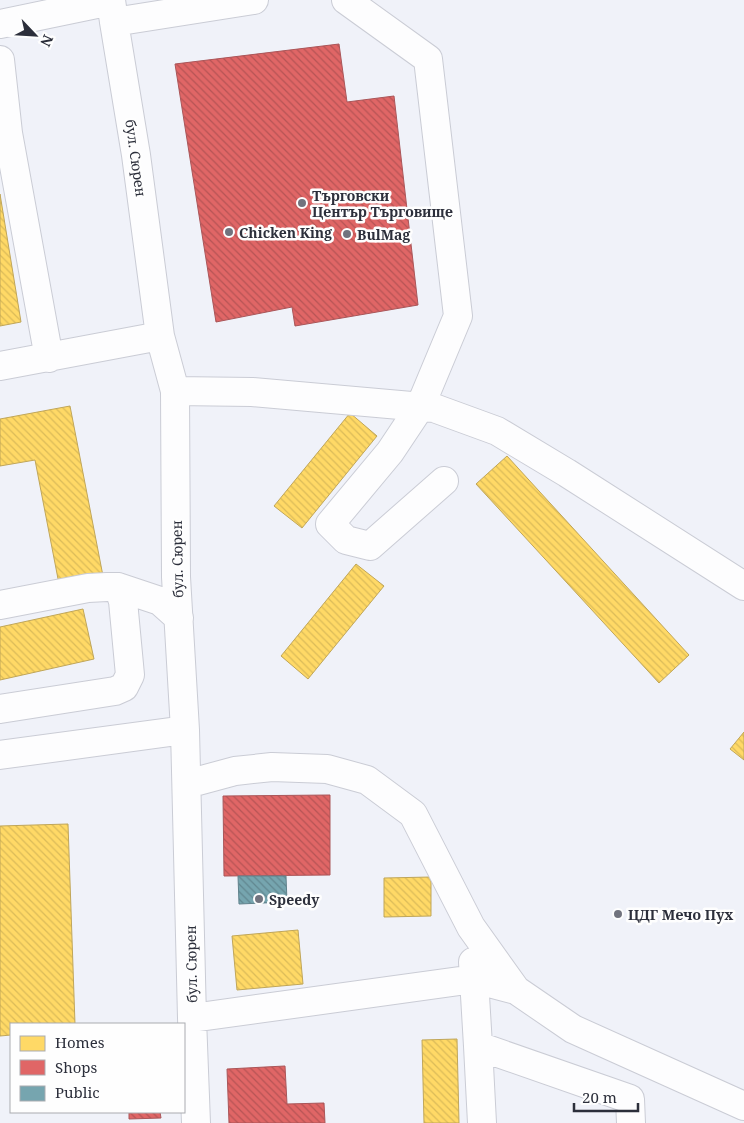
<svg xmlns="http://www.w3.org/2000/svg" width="744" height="1123" font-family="'Noto Serif',serif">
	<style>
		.homes { fill: url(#homes-back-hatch); stroke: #c0a659 }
		.shops { fill: url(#shops-back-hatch); stroke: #aa5659 }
		.public { fill: url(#public-back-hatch); stroke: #60828c }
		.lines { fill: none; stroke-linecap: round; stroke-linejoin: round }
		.minor-casing { stroke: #caccd5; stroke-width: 30 }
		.minor { stroke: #fdfdfe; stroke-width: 28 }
		.poi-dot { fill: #71737e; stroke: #fefefe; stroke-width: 2 }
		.labels { text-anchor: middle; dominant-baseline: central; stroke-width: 5; stroke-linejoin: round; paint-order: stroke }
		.street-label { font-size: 14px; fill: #2c2f3b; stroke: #fefefe }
		.poi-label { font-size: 14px; font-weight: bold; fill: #2c2f3b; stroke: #fefefe; text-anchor: start }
	</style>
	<defs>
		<pattern id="homes-back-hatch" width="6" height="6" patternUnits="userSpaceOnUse" patternTransform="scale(1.25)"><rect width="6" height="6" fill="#ffd966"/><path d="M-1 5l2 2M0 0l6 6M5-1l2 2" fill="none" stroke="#dbbb59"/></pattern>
		<pattern id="shops-back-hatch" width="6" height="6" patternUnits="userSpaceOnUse" patternTransform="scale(1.25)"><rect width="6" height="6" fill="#e06666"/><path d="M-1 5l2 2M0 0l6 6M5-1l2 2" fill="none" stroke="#b65455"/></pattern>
		<pattern id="public-back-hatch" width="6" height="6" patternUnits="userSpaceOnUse" patternTransform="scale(1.25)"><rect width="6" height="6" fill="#76a5af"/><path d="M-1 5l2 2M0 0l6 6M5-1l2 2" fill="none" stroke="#618790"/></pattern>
	</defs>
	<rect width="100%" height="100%" fill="#f0f2f9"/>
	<path class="homes" d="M0 194 21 322 0 326Z
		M70 406 103 576 59 584 35 460 0 466V419Z
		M350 413 377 436 302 528 274 506Z
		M507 456 689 655 659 683 476 484Z
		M356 564 384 586 308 679 281 656Z
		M83 609 94 659 0 680V627Z
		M744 732V760L730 749Z
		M68 824 75 1024H11V1035L0 1036V826Z
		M431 877V916L384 917V878Z
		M298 930 303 984 237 990 232 936Z
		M457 1039 459 1123H424L422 1040Z"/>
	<path class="shops" d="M339 44 347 102 394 96 418 305 295 326 292 307 216 322 175 64Z
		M330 795V875L224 876 223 796Z
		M285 1066 287 1104 324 1103 325 1123H229L227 1069Z
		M129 1112H160L161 1118 129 1119Z"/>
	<path class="public" d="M238 876H286L287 902 239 904Z"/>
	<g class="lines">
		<defs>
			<path id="minor" d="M111 0 114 22 136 155 160 336 175 391 176 577 185 730 192 1018 196 1123
				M346 0 428 59 458 316 420 407 390 452 330 524 346 540 370 546 444 481
				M114 22 254 0
				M0 24 111 1
				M0 60 8 133
				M0 134 8 133 49 358
				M0 366 160 336
				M175 391 252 392 434 408 497 431 567 473 744 586
				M0 605 88 588 107 587H118L160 601 179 618
				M0 709 115 691 124 687 130 675 123 601 118 587
				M0 755 185 730
				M187 784 235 771 272 767 327 769 367 780 413 814 471 927 516 990 573 1029 744 1106
				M473 962 478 1046
				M192 1018 474 979 516 990
				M482 1123 478 1046 630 1099 631 1123"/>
		</defs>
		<use href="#minor" class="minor-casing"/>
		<use href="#minor" class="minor"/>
	</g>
	<g class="poi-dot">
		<circle cx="302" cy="203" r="5"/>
		<circle cx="229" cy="232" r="5"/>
		<circle cx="347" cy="234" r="5"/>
		<circle cx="259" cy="899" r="5"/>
		<circle cx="618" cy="914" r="5"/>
	</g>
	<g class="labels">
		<g class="street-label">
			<text transform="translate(136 158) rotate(82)">бул. Сюрен</text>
			<text transform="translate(177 559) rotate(-91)">бул. Сюрен</text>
			<text transform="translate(191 964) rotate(-91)">бул. Сюрен</text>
		</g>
		<g class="poi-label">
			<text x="312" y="195">Търговски<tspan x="312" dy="16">Център Търговище</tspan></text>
			<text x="239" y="232">Chicken King</text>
			<text x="357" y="234">BulMag</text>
			<text x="269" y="899">Speedy</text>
			<text x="628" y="914">ЦДГ Мечо Пух</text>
		</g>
	</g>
	<rect x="10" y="1023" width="175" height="90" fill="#fefefe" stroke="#aaabb0"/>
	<rect x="20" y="1036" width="25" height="15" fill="#ffd966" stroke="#aaabb0"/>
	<text x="55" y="1048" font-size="15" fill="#2c2f3b">Homes</text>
	<rect x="20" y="1060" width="25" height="15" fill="#e06666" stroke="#aaabb0"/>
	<text x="55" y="1073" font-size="15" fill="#2c2f3b">Shops</text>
	<rect x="20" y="1086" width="25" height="15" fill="#76a5af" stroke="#aaabb0"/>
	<text x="55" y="1098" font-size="15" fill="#2c2f3b">Public</text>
	<g transform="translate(35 35) rotate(115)" stroke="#fefefe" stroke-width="4" paint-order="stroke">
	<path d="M0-4L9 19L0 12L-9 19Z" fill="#2c2f3b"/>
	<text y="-8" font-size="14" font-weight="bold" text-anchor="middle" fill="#2c2f3b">N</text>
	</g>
	<path d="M574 1103v8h64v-8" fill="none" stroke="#2c2f3b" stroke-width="2.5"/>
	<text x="582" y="1103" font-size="15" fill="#2c2f3b" stroke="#fefefe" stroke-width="4" paint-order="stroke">20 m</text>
</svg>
